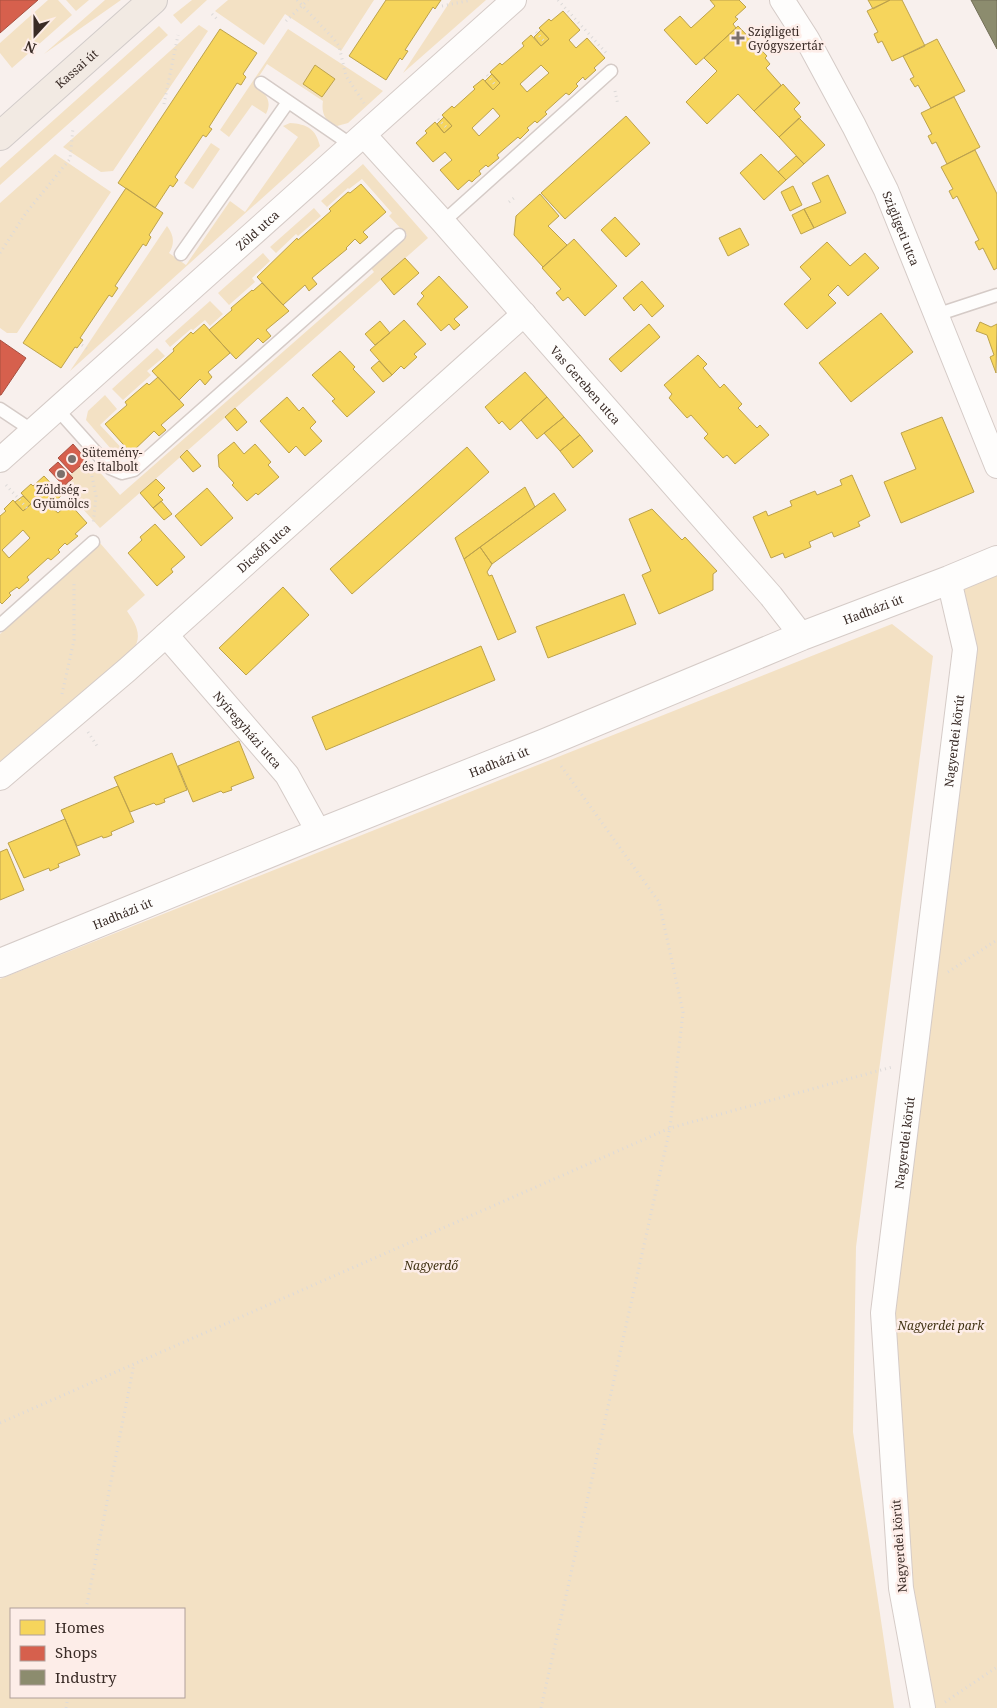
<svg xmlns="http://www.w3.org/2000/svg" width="997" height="1708" font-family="'Noto Serif',serif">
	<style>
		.green { fill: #f3e1c4; fill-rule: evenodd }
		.homes { fill: #f6d55c; stroke: #bda24c; fill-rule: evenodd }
		.shops { fill: #d6604d; stroke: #a75041 }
		.industry { fill: #8c8c6e; stroke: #736f58 }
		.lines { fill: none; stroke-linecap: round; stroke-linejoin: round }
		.service-casing { stroke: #d5cbc7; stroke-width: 15 }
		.minor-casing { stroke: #d5cbc7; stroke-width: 26 }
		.tertiary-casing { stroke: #d5cbc7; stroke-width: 30 }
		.primary-casing { stroke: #d1cbc9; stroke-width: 30 }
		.path { stroke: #dddad9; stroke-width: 3; stroke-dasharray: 1 4; stroke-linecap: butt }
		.service { stroke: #fefdfc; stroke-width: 12 }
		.minor { stroke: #fefdfc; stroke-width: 24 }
		.tertiary { stroke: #fefdfc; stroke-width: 28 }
		.primary { stroke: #f2eae3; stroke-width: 28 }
		.poi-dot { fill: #7c706c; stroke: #fdede8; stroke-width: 2 }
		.labels { text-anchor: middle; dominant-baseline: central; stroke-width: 5; stroke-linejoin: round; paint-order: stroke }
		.poi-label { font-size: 12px; fill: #392b26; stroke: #fdede8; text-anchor: start }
		.street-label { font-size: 12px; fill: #392b26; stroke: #fdede8 }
		.park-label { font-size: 12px; font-style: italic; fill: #403213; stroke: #fdede8 }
	</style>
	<rect width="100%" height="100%" fill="#f8f0ed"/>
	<path class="green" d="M48 0H58L72 15 12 68 0 53V43Z
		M66 0H89L76 11Z
		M105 0H121L44 54Z
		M192 0H207L181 24 173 15Z
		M228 0H374L341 51 285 14 264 45 215 11Z
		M451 0H486L403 73Z
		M199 25 208 31 113 171 101 172 63 147Z
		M159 26 168 35 0 185V168Z
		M288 29 383 91 348 123 337 126C325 122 321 113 323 101L267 64 254 84C265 93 273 100 266 114L252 105 229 137 220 130Z
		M290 123C307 124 316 129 320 146L70 371 167 226C174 235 175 244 169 253L186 265 230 201 245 212 298 137 283 126Z
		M211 143 220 149 193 189 184 183Z
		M55 154 111 192 17 333H7L0 328V203Z
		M363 164 428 238 100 528 63 487 73 479 70 475 88 459 120 495 374 272 370 267 407 235 389 216 392 213 362 179 349 189 348 188 327 207 321 201Z
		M314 208 321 216 298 236 296 234 276 253 270 247Z
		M263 253 270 261 252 278 255 282 229 305 218 293Z
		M210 301 223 314 210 326 205 320 193 330 191 329 170 347 165 341Z
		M157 348 165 356 147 371 151 375 123 400 112 389Z
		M105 395 117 409 100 425 128 455 124 457 117 456 86 420 88 411Z
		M100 543 145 595 127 611C136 624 143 636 133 650L0 765V634Z
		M997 560V1708H923L883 1313 965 649 949 580Z
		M892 624 933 656 856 1247 853 1432 894 1708H0V979ZM11 1609H184V1697H11Z"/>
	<path class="homes" d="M386 0H441L435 9 433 7 405 50 408 51 402 60 400 58 386 80 349 56Z
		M710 0H739L746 7 735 17 738 19 733 24 736 28 696 65 664 30 680 16 691 28 715 6Z
		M868 0H890L873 9Z
		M890 0H902L925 46 892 61 882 41 878 43 874 34 878 32 867 11Z
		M563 11 580 30 569 40 576 48 587 38 605 58 594 68 596 70 585 80 583 77 576 84 578 86 569 95 566 93 545 112 547 114 537 123 535 121 527 128 529 130 520 139 518 137 497 155 499 158 488 167 486 165 479 171 481 174 476 178 472 182 469 180 458 190 440 170 452 160 445 152 433 162 416 143 427 133 425 131 435 122 444 133 452 126 442 115 452 106 454 108 475 89 473 87 483 79 493 90 500 83 490 72 500 63 502 65 524 46 522 43 531 35 541 46 549 39 539 28 549 19 551 21ZM541 65 549 73 527 92 520 84ZM493 108 500 116 479 136 472 128Z
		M738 26 767 56 765 58 770 64 766 68 781 85 754 111 738 94 707 124 686 102 717 71 704 58Z
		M220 29 257 53 243 74 246 77 241 85 237 83 209 127 212 129 206 137 203 135 175 177 178 180 173 187 170 185 155 208 118 183Z
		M541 30 549 39 541 46 534 37Z
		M937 39 965 91 931 108 918 85 915 87 910 79 914 77 903 56Z
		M315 65 335 79 322 97 303 84Z
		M492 74 500 83 493 90 485 81Z
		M783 84 800 103 794 109 801 117 779 137 754 111Z
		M954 97 980 147 947 164 936 142 932 144 928 136 932 134 921 113Z
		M626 116 650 143 565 219 541 193Z
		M444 117 452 126 444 133 437 124Z
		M799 118 825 145 804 164 779 137Z
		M975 150 997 194V268L994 270 983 248 979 250 975 242 979 240 957 196 953 199 949 191 953 189 941 167Z
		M761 154 786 180 764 200 740 173Z
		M796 156 804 164 786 180 778 172Z
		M828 175 846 213 814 228 804 209 821 202 812 183Z
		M361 184 386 212 363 232 368 237 360 244 355 239 346 248 347 249 312 278 317 284 309 291 305 285 283 305 257 277 297 238 298 240 331 211 329 209 348 192 350 193Z
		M793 186 802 205 790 211 781 192Z
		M126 188 163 213 149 235 151 237 146 246 143 244 115 286 118 288 112 297 109 295 80 338 83 340 77 348 75 347 61 368 23 343Z
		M540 194 559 216 548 226 567 245 543 267 514 235 516 216Z
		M804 209 814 228 801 234 792 215Z
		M615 217 640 244 626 257 601 230Z
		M740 228 749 245 728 256 719 238Z
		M574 239 617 286 585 316 568 297 563 301 556 293 561 289 542 268Z
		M827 242 850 266 865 253 879 268 848 296 838 285 828 295 836 303 807 329 784 304 811 279 800 267Z
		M405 258 419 273 394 295 381 279Z
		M439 276 468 307 454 319 460 325 454 330 449 324 441 331 417 304 424 296 421 293Z
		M642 281 664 306 652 317 641 304 634 311 623 298Z
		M262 283 289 311 266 330 271 336 263 343 258 338 236 359 209 330 232 310 231 308 252 290 253 291Z
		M881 313 913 352 851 402 819 363Z
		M404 320 426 344 414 354 417 357 404 369 401 366 392 375 370 350Z
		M380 321 390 333 375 345 365 334Z
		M980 322 991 327 997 324 996 373 990 357 994 355 987 335 976 331Z
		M204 324 230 353 208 372 212 377 205 385 200 379 179 400 152 371 174 351 173 349 191 332 193 334Z
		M649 324 660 337 621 372 609 359Z
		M340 351 355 367 353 369 375 392 347 417 332 401 335 399 312 375Z
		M698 355 707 364 703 368 720 388 724 384 742 404 738 408 757 428 760 425 769 435 735 464 727 455 723 458 704 438 708 434 691 415 687 418 669 398 672 394 664 385Z
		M379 361 392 375 383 382 371 368Z
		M525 372 547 397 510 430 502 421 499 424 485 407Z
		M158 377 184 405 161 425 166 430 159 436 154 431 131 453 105 424 127 405 125 402 147 383 149 385Z
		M287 397 299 411 303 407 316 422 310 428 322 441 305 456 296 446 289 453 260 421Z
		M547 397 564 417 537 439 521 420Z
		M235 408 247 422 237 431 225 417Z
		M564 417 580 435 560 451 544 433Z
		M942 417 974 492 901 523 884 482 916 469 901 433Z
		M580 435 593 451 573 468 560 451Z
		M234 442 244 454 255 444 271 462 268 465 279 477 258 495 256 493 247 501 232 485 234 483 219 467 218 455Z
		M467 447 489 472 352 594 330 569Z
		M187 450 201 466 193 472 180 457Z
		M852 475 870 516 858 522 860 526 834 537 832 532 809 542 811 547 785 558 783 553 771 558 753 517 766 511 768 516 792 506 790 501 815 491 817 495 842 485 840 480Z
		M44 476 62 495 50 506 58 513 69 503 87 523 75 534 78 536 67 545 65 543 58 550 60 552 51 560 48 558 27 577 29 580 19 589 17 587 9 593 11 595 2 604 0 602V516L6 511 4 509 13 500 23 511 31 504 21 493 31 484 33 486ZM23 530 30 538 9 558 2 550Z
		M156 479 165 488 158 495 163 500 153 508 140 493Z
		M525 487 535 507 464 559 455 538Z
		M207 488 233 518 201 546 175 516Z
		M554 493 566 510 492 564 480 547Z
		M23 496 31 504 23 511 15 502Z
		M161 501 172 514 164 520 153 508Z
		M652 509 682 540 685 537 717 571 713 574V590L659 614 642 575 651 571 629 519Z
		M155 524 185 557 171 569 173 572 157 586 128 553 142 540 140 537Z
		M480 547 492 564 487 572 489 576 492 575 516 632 498 640 464 559Z
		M283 587 309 615 246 675 219 648Z
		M624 594 636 624 548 658 536 627Z
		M481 646 495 680 326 750 312 717Z
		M239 741 254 778 231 787 232 790 223 793 221 791 193 802 178 766Z
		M172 753 187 790 164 799 165 802 160 804 156 805 154 803 130 812 114 777Z
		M118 786 134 822 111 832 112 835 107 837 103 838 102 836 77 846 61 810Z
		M65 819 80 855 58 864 59 867 50 871 49 868 24 878 8 843Z
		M7 849 24 890 0 900V852Z"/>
	<path class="shops" d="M0 0H38L0 33Z
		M0 340 26 358 1 395H0Z
		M73 444 87 460 72 473 58 458Z
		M58 462 73 478 64 486 49 470Z"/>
	<path class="industry" d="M971 0H996L997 1V49Z"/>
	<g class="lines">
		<defs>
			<path id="service" d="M261 83 353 146
				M443 222 611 71
				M181 254 288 102
				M936 315 997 295
				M0 409 33 431
				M58 410 110 468 122 473 134 470 399 235
				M0 625 93 542"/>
			<g id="minor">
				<path id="s1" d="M782 0 807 39 854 126 886 190 997 466"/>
				<path id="s2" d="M364 135 443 222 771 596 802 636"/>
				<path id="s3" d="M0 460 514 0"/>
				<path id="s4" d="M166 635 287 775 319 833"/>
				<path id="s5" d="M0 778 127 670 524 314"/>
				<path id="s6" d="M923 1708 901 1588 883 1313 965 649 949 580"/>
			</g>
			<g id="tertiary">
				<path id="s7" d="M0 963 319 833 545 743 802 636 949 580 997 560"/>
			</g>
			<g id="primary">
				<path id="s8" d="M0 136 153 0"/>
			</g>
		</defs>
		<use href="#service" class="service-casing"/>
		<use href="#minor" class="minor-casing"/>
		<use href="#tertiary" class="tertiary-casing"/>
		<use href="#primary" class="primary-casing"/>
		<path class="path" d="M297 0 333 38 339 46 346 76 364 103
			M558 0 608 55
			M442 6 471 0
			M212 14 217 19
			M286 21 308 0
			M536 32 545 42
			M487 75 496 86
			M615 91 618 105
			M164 104 178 35
			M438 119 448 129
			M509 202 514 198
			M0 253 26 213 70 159 73 128
			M82 345 89 350
			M92 476 96 496 93 525
			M6 485 27 508
			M62 694 74 640V582
			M88 732 97 746
			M948 972 997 940
			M0 1423 670 1128 892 1067
			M86 1609 134 1364
			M945 1702 997 1667
			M66 1708 68 1697
			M541 1708 670 1128 683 1012 659 902 559 763"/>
		<use href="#service" class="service"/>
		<use href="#minor" class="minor"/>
		<use href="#tertiary" class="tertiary"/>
		<use href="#primary" class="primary"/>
	</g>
	<g class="poi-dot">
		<path d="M735.5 30.5h5v5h5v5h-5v5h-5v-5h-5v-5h5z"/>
		<circle cx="72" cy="459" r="5"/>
		<circle cx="61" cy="474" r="5"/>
	</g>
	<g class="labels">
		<g class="poi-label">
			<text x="748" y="31">Szigligeti<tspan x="748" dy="14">Gyógyszertár</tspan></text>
			<text x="82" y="452">Sütemény-<tspan x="82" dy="14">és Italbolt</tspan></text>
			<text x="61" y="489" text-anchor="middle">Zöldség -<tspan x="61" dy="14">Gyümölcs</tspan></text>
		</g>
		<g class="street-label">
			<text stroke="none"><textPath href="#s8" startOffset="102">Kassai út</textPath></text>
			<text stroke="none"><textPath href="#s1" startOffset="258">Szigligeti utca</textPath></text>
			<text stroke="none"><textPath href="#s3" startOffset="345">Zöld utca</textPath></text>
			<text stroke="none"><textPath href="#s2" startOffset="334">Vas Gereben utca</textPath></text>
			<text stroke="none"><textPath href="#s5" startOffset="350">Dicsőfi utca</textPath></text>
			<text stroke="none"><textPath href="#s7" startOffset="942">Hadházi út</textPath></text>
			<text stroke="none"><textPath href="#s4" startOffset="125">Nyíregyházi utca</textPath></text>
			<text stroke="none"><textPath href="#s6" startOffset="974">Nagyerdei körút</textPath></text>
			<text stroke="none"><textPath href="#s7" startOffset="538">Hadházi út</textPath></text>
			<text stroke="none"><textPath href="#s7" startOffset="132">Hadházi út</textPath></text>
			<text stroke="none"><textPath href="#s6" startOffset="569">Nagyerdei körút</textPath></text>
			<text transform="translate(899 1546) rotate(-94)">Nagyerdei körút</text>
		</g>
		<g class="park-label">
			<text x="431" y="1265">Nagyerdő</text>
			<text x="941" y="1325">Nagyerdei park</text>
		</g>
	</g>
	<rect x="10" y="1608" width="175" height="90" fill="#fdede8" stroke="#af9f9a"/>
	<rect x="20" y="1620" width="25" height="15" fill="#f6d55c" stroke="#af9f9a"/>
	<text x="55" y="1633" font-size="15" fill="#392b26">Homes</text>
	<rect x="20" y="1646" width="25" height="15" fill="#d6604d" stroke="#af9f9a"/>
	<text x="55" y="1658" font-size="15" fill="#392b26">Shops</text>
	<rect x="20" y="1670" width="25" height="15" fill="#8c8c6e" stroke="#af9f9a"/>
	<text x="55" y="1683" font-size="15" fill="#392b26">Industry</text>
	<g transform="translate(35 35) rotate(201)" stroke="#fdede8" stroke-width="4" paint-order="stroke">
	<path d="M0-4L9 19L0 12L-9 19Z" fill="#392b26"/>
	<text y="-8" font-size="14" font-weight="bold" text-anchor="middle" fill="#392b26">N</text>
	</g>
</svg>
